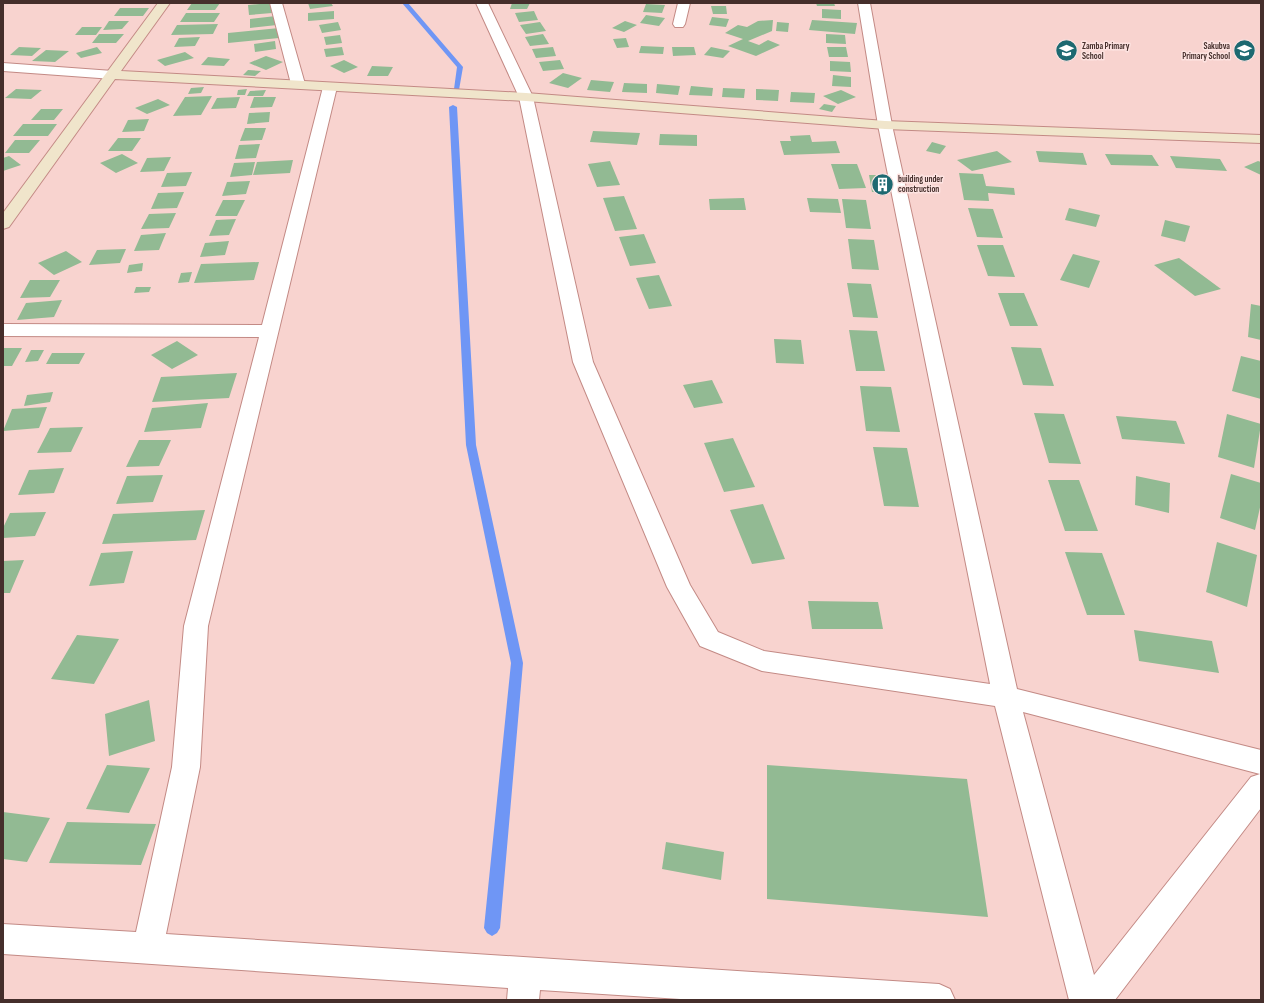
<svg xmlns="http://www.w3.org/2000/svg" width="1264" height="1003" font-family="'Sofia Sans Condensed',sans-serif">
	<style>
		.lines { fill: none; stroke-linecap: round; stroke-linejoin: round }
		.stream { fill: #6f96f5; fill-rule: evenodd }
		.building { fill: #92ba93 }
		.street-casing { stroke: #c38a85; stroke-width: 2 }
		.secondary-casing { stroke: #c38a85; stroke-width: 2 }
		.street { fill: #fff; fill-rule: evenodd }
		.secondary { fill: #f0e5cb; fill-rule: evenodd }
		.labels { text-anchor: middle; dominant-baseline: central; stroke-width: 3; stroke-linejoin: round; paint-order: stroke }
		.far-poi-label { font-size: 9px; font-weight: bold; fill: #452e2b; stroke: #fde3e1; text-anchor: start }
	</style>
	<rect width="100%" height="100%" fill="#f8d3cf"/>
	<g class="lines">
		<path class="stream" d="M402 3H408L463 67 459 90 454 89 457 67Z
			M453 105 457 107 476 445 523 663 500 928 497 933 492 936 487 933 484 928 511 663 466 445 449 107Z"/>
	</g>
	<path class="building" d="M192 3H220L215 10H187Z
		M270 3 272 13 249 15 248 5Z
		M308 3H331L333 6 310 9Z
		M512 3H530L527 9H510Z
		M816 3H834L835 6H817Z
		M646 4 665 5 662 13 643 12Z
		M711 6H726L727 14H713Z
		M120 8H149L143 16H114Z
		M822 9 841 10V19L822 18Z
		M334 11V19L308 21V13Z
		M534 11 538 20 519 22 515 13Z
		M186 13H220L214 22H180Z
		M646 15 665 18 659 26 640 23Z
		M276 16 277 25 250 28V19Z
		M712 17 729 19 726 27 709 25Z
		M773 20 772 31 748 41 759 45 768 40 780 45 756 56 728 46 743 39 725 33 738 25 747 27 758 21Z
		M812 20 857 23 855 34 809 30Z
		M109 21H129L122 29 103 30Z
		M625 21 637 25 624 32 612 28Z
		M338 22 341 30 322 33 319 25Z
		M540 22 546 31 526 34 520 25Z
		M777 22 789 23 788 32 776 31Z
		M218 24 213 34 171 35 177 25Z
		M82 27H102L96 35H75Z
		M279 28V38L228 43V33Z
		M99 34H124L116 43H92Z
		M543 34 549 44 530 46 525 37Z
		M826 34 845 35 846 44 826 43Z
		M340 35 342 43 326 45 324 37Z
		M200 37 195 46 174 47 179 38Z
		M626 38 629 47 617 48 613 39Z
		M275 41 276 49 255 52 254 44Z
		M641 46 664 47 663 54 639 53Z
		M19 47 41 48 32 56 10 55Z
		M97 47 102 53 81 58 76 53Z
		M342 47 344 55 326 57 324 49Z
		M553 47 556 56 536 58 532 49Z
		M672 47H694L696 55 673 56Z
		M711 47 730 51 723 58 704 55Z
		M827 47H846L848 57H829Z
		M46 50 69 51 55 62 32 61Z
		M185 52 194 58 165 66 157 60Z
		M266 56 283 62 266 70 249 63Z
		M208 57 230 59 224 66 201 65Z
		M344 60 358 67 344 73 330 66Z
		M560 60 564 69 543 71 539 62Z
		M830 61 850 62 851 72 830 71Z
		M372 66 393 67 388 76H367Z
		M248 70 261 71 255 76 243 75Z
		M563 73 582 78 568 88 549 83Z
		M833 75 851 77V87L832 86Z
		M591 80 614 82 610 92 587 90Z
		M624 83 647 84V93L622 92Z
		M657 84 680 86 678 95 656 93Z
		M691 86 713 88 712 96 689 95Z
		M204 87 201 93 188 94 191 88Z
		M723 88 745 89 744 98 722 97Z
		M16 89 42 90 31 99 5 98Z
		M247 89 245 95H237L238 90Z
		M756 89 779 90 778 101 756 100Z
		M266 90 263 96H247L250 91Z
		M841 90 856 97 838 104 823 96Z
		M791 92 815 93 814 103 790 102Z
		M212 96 201 115 173 116 185 97Z
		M240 97 236 108 211 109 217 98Z
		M254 97H276L272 107 250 108Z
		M158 99 170 105 147 114 135 108Z
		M824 104 836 106 832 112 819 109Z
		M41 109H63L54 120H31Z
		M270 112 269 122 247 124 249 113Z
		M149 119 144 131 122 132 128 120Z
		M23 124H57L48 136H13Z
		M245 128H266L262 140 240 141Z
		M593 131 640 133 637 145 590 142Z
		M660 134 697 135V146L659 145Z
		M810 135 812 142 836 141 840 153 784 155 780 141H791L790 136Z
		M118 138H141L132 151H108Z
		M15 140H40L29 153H5Z
		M932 142 946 146 940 154 926 151Z
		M260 144 256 158 235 159 239 145Z
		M997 151 1012 162 972 171 957 160Z
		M1036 151 1083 153 1087 165 1039 162Z
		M122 154 138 163 116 173 100 163Z
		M1105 154 1152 155 1159 166 1111 165Z
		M9 156 21 165 3 171V158Z
		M1170 156 1220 159 1227 171 1176 168Z
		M171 157 164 171 140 172 147 158Z
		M293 160 290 173 253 175 257 162Z
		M610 161 620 185 597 187 588 164Z
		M1258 161 1261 162V175L1244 167Z
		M255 162 252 175 230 177 234 163Z
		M831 164H857L866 188 839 189Z
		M192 172 186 186 161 187 167 173Z
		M959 173 983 174 986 186 1014 188 1015 195 988 193 989 201 964 200Z
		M869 175H892L895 193 872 192Z
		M250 181 246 194 222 196 227 182Z
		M184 192 177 208 151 209 158 193Z
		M624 196 637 229 615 231 603 198Z
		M744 198 746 210H710L709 199Z
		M807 198 838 199 841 213 810 212Z
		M842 199 866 200 871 229 846 228Z
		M223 200H245L237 216H215Z
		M968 208 993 209 1003 238 977 237Z
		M1069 208 1100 215 1096 227 1065 220Z
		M176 213 169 228 141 229 149 214Z
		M236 219 229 235 209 236 216 220Z
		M1165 220 1190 226 1185 242 1161 236Z
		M166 233 159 250 134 251 141 235Z
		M644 234 656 263 630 266 619 237Z
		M848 239 874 240 879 270 852 269Z
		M229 241 225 255 200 257 205 243Z
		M977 245H1003L1015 277 988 276Z
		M126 249 120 263 89 265 97 250Z
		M66 251 82 262 54 275 38 263Z
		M1073 254 1100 261 1089 288 1060 280Z
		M1179 258 1221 289 1195 296 1154 265Z
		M259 262 254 280 194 283 201 264Z
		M143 263 142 271 127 273 129 265Z
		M192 272 189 282 178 283 181 273Z
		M659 275 672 306 649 309 636 278Z
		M30 280H60L50 297 20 298Z
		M847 283 871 284 878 318 853 317Z
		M136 287H151L149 292 134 293Z
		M998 293H1024L1038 326H1010Z
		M62 300 54 317 17 320 26 303Z
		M1251 304 1261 306V340L1248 337Z
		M849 330 877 331 885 371H856Z
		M774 339 801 340 804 364 776 363Z
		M177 341 198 355 172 369 151 355Z
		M1011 347 1041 348 1054 386 1023 385Z
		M3 348H22L12 366H3Z
		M31 350H44L38 361 25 362Z
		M52 353H85L79 364H46Z
		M1241 356 1261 361V399L1232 391Z
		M237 373 229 398 152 402 161 377Z
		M712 380 723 403 694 408 683 385Z
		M860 386 891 387 900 432 866 431Z
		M53 392 50 402 24 406 27 395Z
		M208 403 201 428 144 432 152 408Z
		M47 407 39 428 3 431 12 409Z
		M1034 413 1064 414 1081 464 1049 463Z
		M1227 414 1261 424 1254 468 1218 457Z
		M1116 416 1176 421 1185 444 1122 439Z
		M83 427 71 452 37 453 50 428Z
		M733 438 755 487 724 492 704 443Z
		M139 440H171L159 466 126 467Z
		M873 447 907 448 919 507 884 506Z
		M64 468 54 493 18 495 29 470Z
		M1231 474 1261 483V503L1255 530 1220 518Z
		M163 475 153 502 116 504 127 476Z
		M1136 476 1170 483 1169 513 1135 505Z
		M1048 480H1079L1098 531H1065Z
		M763 504 785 559 752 564 730 510Z
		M205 510 196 540 102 544 113 514Z
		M46 512 35 536 3 538V528L10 513Z
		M1217 542 1257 555 1247 607 1206 592Z
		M133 551 124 583 89 586 101 553Z
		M1065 552 1102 553 1125 615H1087Z
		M24 560 10 593H3V561Z
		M808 601 878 602 883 629H812Z
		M1134 630 1212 641 1219 673 1139 661Z
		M77 635 119 639 94 684 51 679Z
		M149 700 155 741 109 756 105 714Z
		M107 765 150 768 129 813 86 809Z
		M767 765 967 779 988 917 767 899Z
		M3 812 50 818 27 862 3 859Z
		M67 822 156 824 141 865 49 863Z
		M666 842 724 852 721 880 662 869Z"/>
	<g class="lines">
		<defs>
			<path id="street" d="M270 3H282L305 84 303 87H293L291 84Z
				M476 3H488L533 97 593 362 690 585 718 632 764 651 990 684 878 125 858 3H870L892 125 1017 689 1261 750V808L1115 1000H1069L995 706 762 671 700 646 667 587 573 362 519 97ZM1023 712 1260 774 1251 777 1094 975Z
				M678 3H690L685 24 683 27H675L673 24Z
				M3 63 113 71 118 72 120 75 118 78 113 79 3 71Z
				M330 83 335 84 337 87 208 626 200 767 166 934 939 984 950 989 955 1000H696L540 990 539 1000H507L508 988 3 954V924L136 932 172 767 184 626 259 337 3 336V324L262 325 323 87 325 84Z"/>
			<path id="secondary" d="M158 3H170L121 71 526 93 885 121 1261 135V143L885 129 526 101 115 79 9 227 3 229V213Z"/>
		</defs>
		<use href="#street" class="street-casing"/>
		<use href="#secondary" class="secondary-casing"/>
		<use href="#street" class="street"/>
		<use href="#secondary" class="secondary"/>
	</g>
	<defs>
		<symbol id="school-disc" viewBox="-11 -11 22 22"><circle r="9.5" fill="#1d6971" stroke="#fde3e1"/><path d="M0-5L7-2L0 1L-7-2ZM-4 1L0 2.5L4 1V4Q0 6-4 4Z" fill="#fff"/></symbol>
		<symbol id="building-disc" viewBox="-11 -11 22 22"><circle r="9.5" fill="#1d6971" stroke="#fde3e1"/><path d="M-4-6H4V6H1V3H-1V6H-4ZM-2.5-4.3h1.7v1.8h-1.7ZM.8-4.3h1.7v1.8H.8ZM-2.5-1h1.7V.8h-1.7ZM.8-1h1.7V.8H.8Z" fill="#fff"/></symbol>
	</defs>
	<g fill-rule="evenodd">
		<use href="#school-disc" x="1054" y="38" width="25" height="25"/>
		<use href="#school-disc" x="1232" y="38" width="25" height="25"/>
		<use href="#building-disc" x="870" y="172" width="25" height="25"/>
	</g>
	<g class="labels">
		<g class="far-poi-label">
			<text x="1082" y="46">Zamba Primary<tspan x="1082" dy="10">School</tspan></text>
			<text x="1230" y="46" text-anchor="end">Sakubva<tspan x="1230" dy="10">Primary School</tspan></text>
			<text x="898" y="179">building under<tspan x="898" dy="10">construction</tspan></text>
		</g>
	</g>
	<rect width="1264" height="1003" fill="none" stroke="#452e2b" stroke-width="8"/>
</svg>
